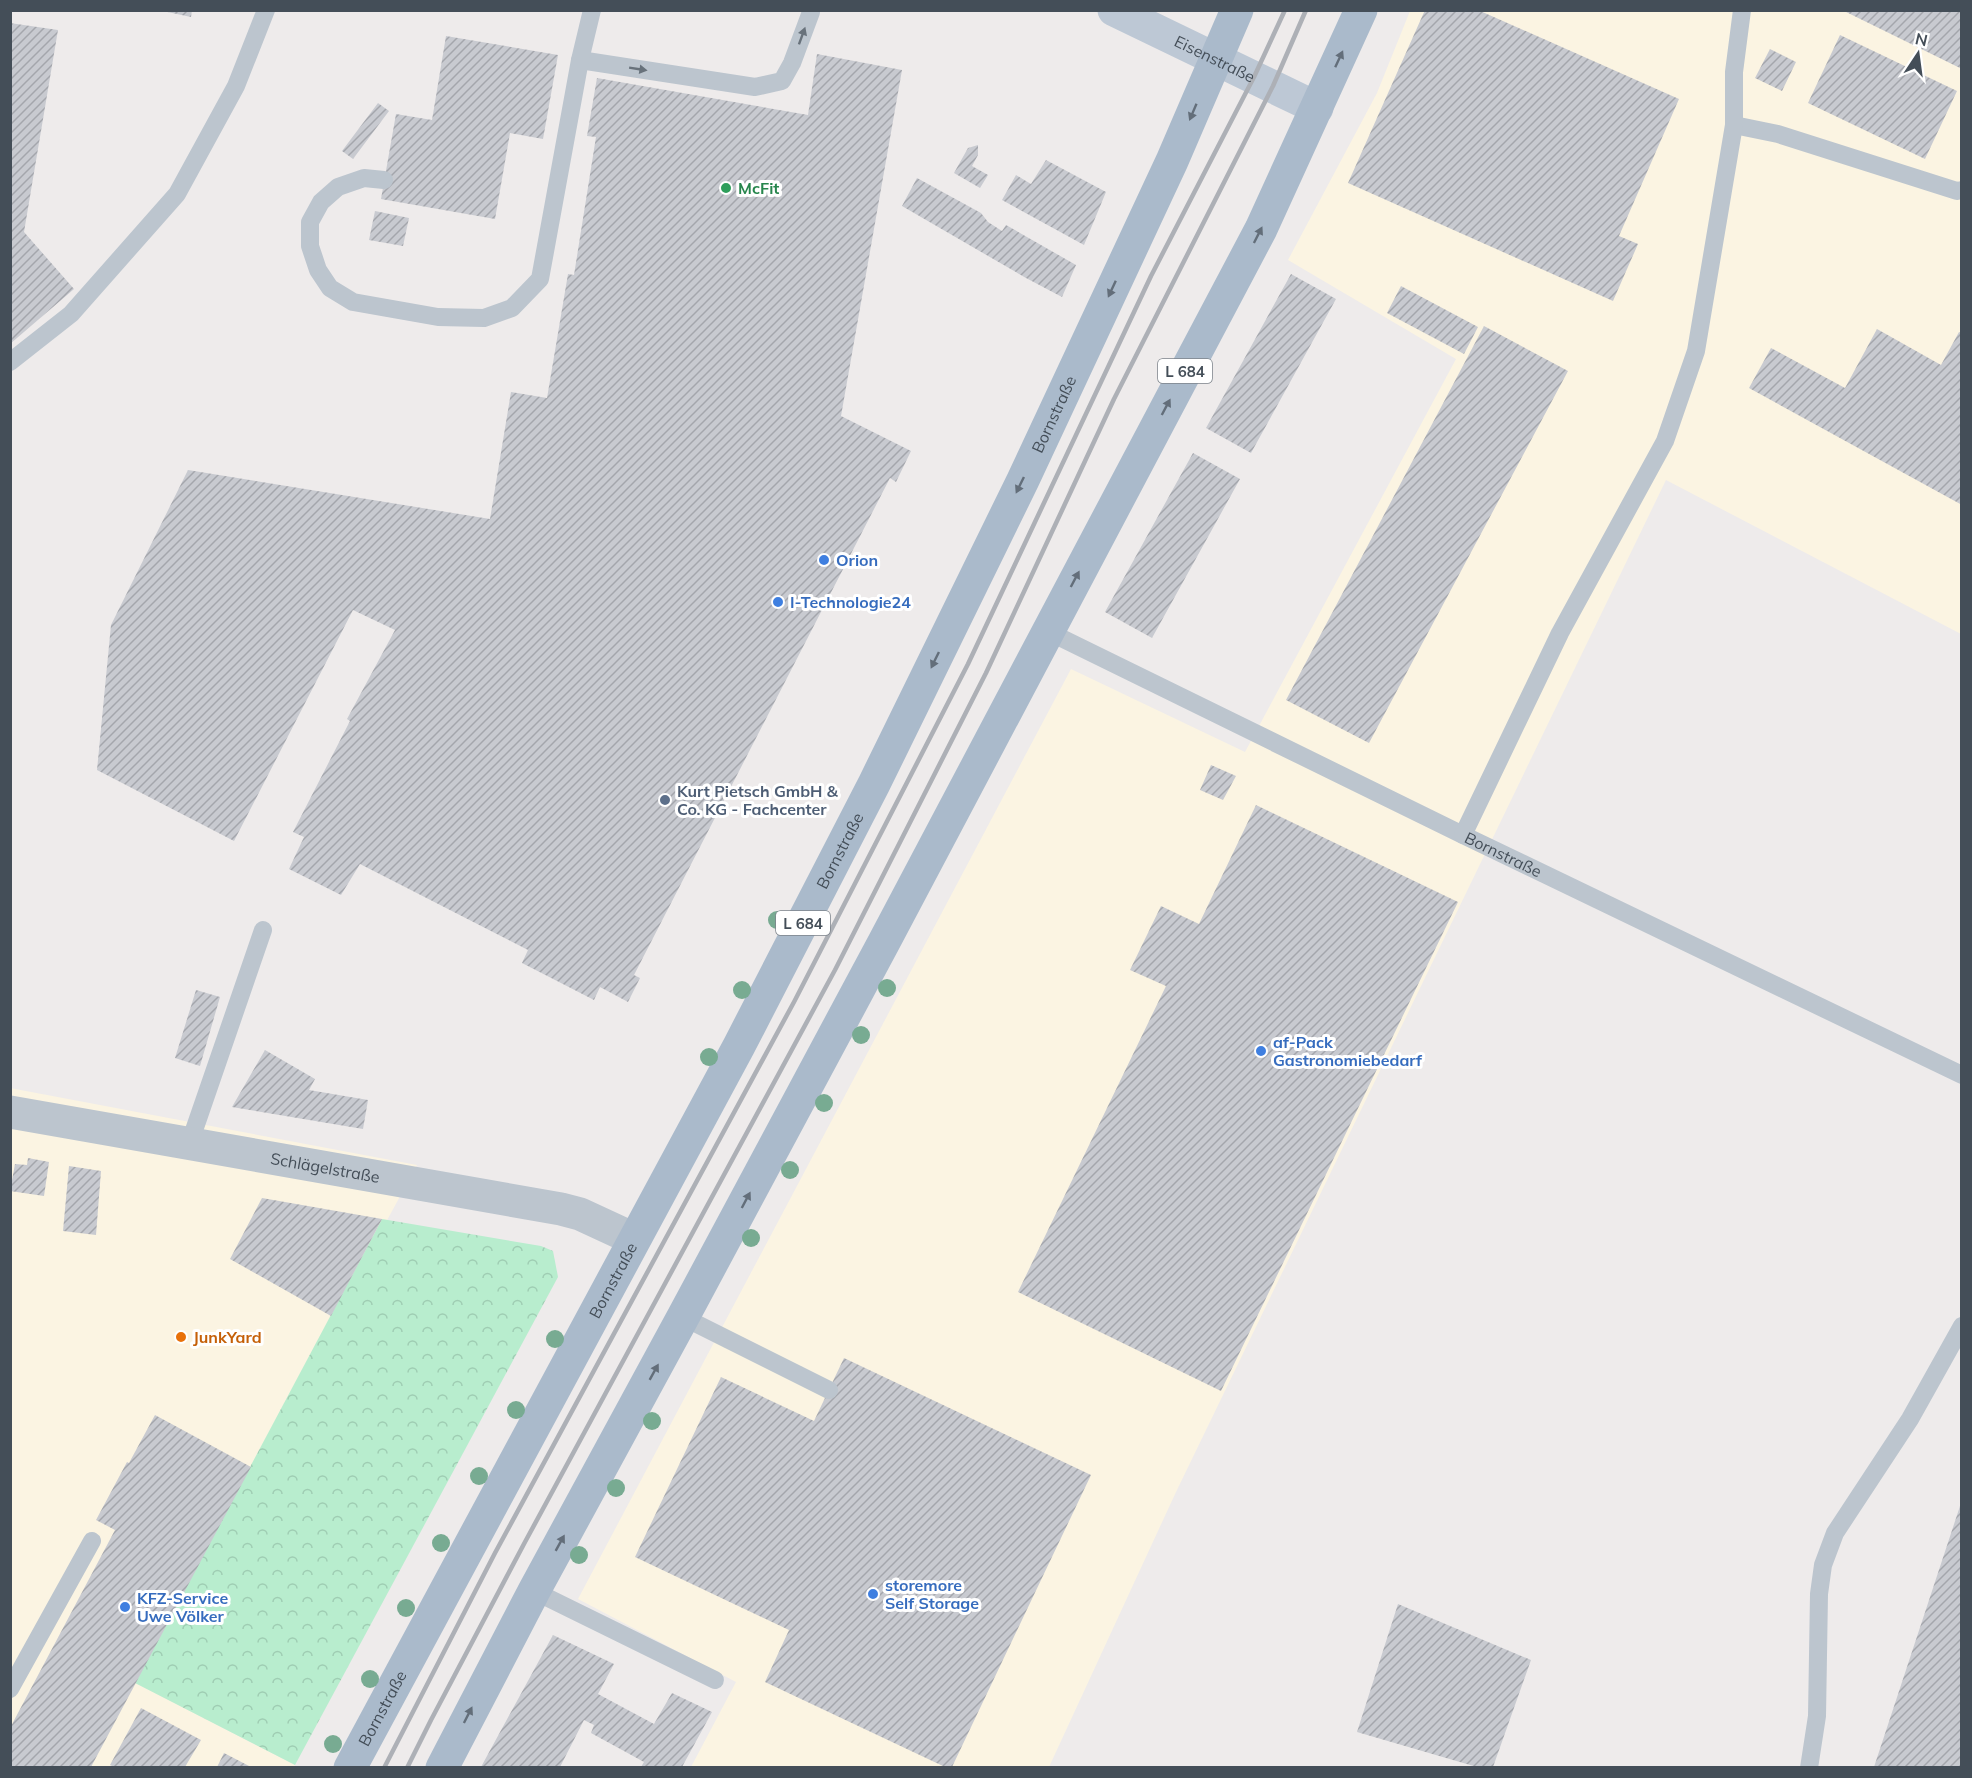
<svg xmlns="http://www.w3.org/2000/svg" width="1972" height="1778" font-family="Mulish,sans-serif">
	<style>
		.commercial { fill: #fbf4e2 }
		.park { fill: url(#park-crowns) }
		.building { fill: url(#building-hatch) }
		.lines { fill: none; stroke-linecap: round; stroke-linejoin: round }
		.lane { stroke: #bcc5ce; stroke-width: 18 }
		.street { stroke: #bcc5ce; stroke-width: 33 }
		.secondary { stroke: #bdc8d5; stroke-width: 33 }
		.primary { stroke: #aabacb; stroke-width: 33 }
		.rail { stroke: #adb0b6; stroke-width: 4.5 }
		.tree { fill: #78ab92 }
		.oneway { fill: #68727b }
		.oneway2 { fill: #636e7a }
		.leisure-dot { fill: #2e9e5b; stroke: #fff; stroke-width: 2 }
		.shop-dot { fill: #3f7fe0; stroke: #fff; stroke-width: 2 }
		.service-dot { fill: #5c6f8a; stroke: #fff; stroke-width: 2 }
		.food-dot { fill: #e8710a; stroke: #fff; stroke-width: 2 }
		.labels { text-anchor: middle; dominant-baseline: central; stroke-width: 6; stroke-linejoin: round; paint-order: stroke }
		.shield { fill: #fff; stroke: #7c838a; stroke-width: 1.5 }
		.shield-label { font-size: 15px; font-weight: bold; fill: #444e58 }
		.street-label { font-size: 16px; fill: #444e58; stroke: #fff }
		.leisure-label { font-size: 16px; font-weight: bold; fill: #27864d; stroke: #fff; text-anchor: start }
		.shop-label { font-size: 16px; font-weight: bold; fill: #366cbe; stroke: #fff; text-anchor: start }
		.service-label { font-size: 16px; font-weight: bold; fill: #4e5e75; stroke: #fff; text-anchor: start }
		.food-label { font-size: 16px; font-weight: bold; fill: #c56008; stroke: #fff; text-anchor: start }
	</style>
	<defs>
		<pattern id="park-crowns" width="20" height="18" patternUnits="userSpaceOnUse" patternTransform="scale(1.5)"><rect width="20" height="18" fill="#b8edce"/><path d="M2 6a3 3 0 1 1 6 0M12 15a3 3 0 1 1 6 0" fill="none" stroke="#9fcdb3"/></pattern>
		<pattern id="building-hatch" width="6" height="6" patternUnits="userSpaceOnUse" patternTransform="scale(1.5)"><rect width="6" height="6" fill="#c8cad0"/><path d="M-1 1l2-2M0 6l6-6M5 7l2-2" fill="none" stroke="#a4a6ac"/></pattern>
	</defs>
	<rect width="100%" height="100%" fill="#eeebeb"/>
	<path class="commercial" d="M1410 11H1961V634L1666 480 1176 1492 1049 1767H691L736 1682 578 1599 1071 669 1245 752 1456 359 1288 260 1377 93Z
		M10 1088 417 1165 136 1683 295 1765 294 1767H11Z"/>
	<path class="park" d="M382 1219 541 1246 553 1251 558 1277 295 1765 135 1683Z"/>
	<path class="building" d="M158 10H192L191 17Z
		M1425 10H1478L1679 99 1619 236 1638 244 1613 301 1348 183Z
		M1842 10H1962V69Z
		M10 23 58 30 24 232 74 289 10 344Z
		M1840 35 1957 91 1925 159 1808 103Z
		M446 36 558 55 543 139 510 133 495 219 381 199 396 114 432 120Z
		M1770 49 1796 62 1782 91 1755 78Z
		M817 54 902 70 841 416 911 451 896 482 890 478 634 975 640 978 628 1002 600 987 594 1000 522 963 528 950 360 864 341 895 289 869 304 837 293 832 350 721 347 719 395 630 353 610 234 841 97 770 111 625 188 470 490 519 511 392 547 398 568 274 574 275 596 137 587 136 597 78 808 115Z
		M378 103 389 111 353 159 342 151Z
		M978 145V155L972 166 988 175 980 188 954 173 968 148Z
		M1046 160 1106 192 1084 245 1002 200 1016 175 1031 184Z
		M917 178 981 213 988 222 1002 231 1006 225 1076 265 1062 297 1026 278 902 206Z
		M375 211 409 218 403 246 369 240Z
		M1291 274 1336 299 1251 453 1206 428Z
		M1401 286 1478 327 1464 354 1387 313Z
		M1484 326 1568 371 1369 743 1286 700Z
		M1877 329 1941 365 1959 332 1962 333V505L1749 388 1771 348 1845 388Z
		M1193 453 1240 479 1152 638 1105 612Z
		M1211 765 1236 776 1223 800 1200 790Z
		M1256 805 1458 902 1221 1391 1018 1292 1166 986 1130 970 1161 906 1199 924Z
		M196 990 220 997 200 1066 175 1058Z
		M265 1050 315 1079 309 1090 368 1100 363 1129 232 1107Z
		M28 1158 49 1162 44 1196 10 1191 15 1164 27 1165Z
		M69 1166 101 1171 96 1235 63 1231Z
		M262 1198 382 1219 331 1316 230 1259Z
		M844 1358 1091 1475 952 1767H945L765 1682 789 1630 635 1557 721 1377 814 1421Z
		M155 1415 251 1467 91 1767H10V1728L115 1530 96 1520 127 1462 129 1463Z
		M1961 1503 1962 1767H1874Z
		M1398 1604 1531 1660 1493 1767H1477L1357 1732Z
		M553 1635 614 1664 598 1694 654 1724 672 1693 712 1712 682 1767H641L644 1762 591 1733 594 1725 584 1720 560 1767H481Z
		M141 1708 201 1740 185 1767H114L110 1765Z
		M224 1753 251 1767H217Z"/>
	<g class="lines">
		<g class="lane">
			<path d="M580 60 755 87 782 81 792 63 811 12"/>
			<path d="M1734 125 1778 134 1957 191 1962 190"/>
			<path d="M384 180 364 178 338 187 321 202 310 222V246L318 270 330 288 353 302 438 317 484 318 512 308 540 279 580 60 592 10"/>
			<path d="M10 362 71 314 177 194 236 86 266 10"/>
			<path id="s1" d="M1047 631 1463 835 1962 1075"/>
			<path d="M1463 835 1560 633 1665 441 1696 351 1734 125V72L1742 10"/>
			<path d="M190 1142 263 930"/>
			<path d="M683 1317 829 1390"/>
			<path d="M534 1591 715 1680"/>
			<path d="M10 1689 92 1541"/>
			<path d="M1809 1768 1817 1716 1819 1594 1823 1565 1835 1533 1910 1419 1962 1326"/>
		</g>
		<path class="street" id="s2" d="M10 1112 561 1209 580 1214 634 1239"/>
		<path class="secondary" id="s3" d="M1114 10 1317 108"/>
		<g class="primary">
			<path id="s4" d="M350 1768 739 1046 874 784 1023 480 1172 161 1237 10"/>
			<path d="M442 1768 534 1591 683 1317 884 942 1261 229 1361 10"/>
		</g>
		<path class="rail" d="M384 1768 495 1553 794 1002 968 664 1151 276 1254 77 1285 10
			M407 1768 431 1720 525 1542 835 970 986 673 1114 399 1273 86 1306 10"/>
	</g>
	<g class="tree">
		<circle cx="777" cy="920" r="9"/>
		<circle cx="887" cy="988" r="9"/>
		<circle cx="742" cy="990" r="9"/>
		<circle cx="861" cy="1035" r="9"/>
		<circle cx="709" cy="1057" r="9"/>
		<circle cx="824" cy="1103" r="9"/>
		<circle cx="790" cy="1170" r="9"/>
		<circle cx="751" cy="1238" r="9"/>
		<circle cx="555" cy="1339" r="9"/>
		<circle cx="516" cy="1410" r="9"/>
		<circle cx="652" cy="1421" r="9"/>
		<circle cx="479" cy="1476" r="9"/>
		<circle cx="616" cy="1488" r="9"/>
		<circle cx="441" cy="1543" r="9"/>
		<circle cx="579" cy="1555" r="9"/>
		<circle cx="406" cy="1608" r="9"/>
		<circle cx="370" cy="1679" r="9"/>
		<circle cx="333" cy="1744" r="9"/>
	</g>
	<defs><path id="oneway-solid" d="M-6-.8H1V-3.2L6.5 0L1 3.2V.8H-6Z" transform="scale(1.5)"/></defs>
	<g class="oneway">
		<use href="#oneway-solid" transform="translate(802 36) rotate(-70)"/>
		<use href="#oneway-solid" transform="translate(638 69) rotate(9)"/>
	</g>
	<g class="oneway2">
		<use href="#oneway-solid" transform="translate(1339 59) rotate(-65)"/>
		<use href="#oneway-solid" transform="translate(1193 112) rotate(113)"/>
		<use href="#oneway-solid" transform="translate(1258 235) rotate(-63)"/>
		<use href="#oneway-solid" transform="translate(1112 289) rotate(115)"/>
		<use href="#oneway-solid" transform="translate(1166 407) rotate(-62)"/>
		<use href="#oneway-solid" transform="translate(1020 485) rotate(116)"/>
		<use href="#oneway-solid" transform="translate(1075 579) rotate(-62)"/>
		<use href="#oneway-solid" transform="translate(935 660) rotate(116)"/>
		<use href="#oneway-solid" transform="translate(746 1200) rotate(-62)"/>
		<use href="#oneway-solid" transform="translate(654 1372) rotate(-61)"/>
		<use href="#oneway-solid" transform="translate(560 1543) rotate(-61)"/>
		<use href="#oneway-solid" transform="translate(468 1715) rotate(-63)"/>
	</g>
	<circle class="leisure-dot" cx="726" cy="188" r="6"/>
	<g class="shop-dot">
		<circle cx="824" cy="560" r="6"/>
		<circle cx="778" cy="602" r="6"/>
		<circle cx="1261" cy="1051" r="6"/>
		<circle cx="873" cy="1594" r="6"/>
		<circle cx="125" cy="1607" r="6"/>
	</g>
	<circle class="service-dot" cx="665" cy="800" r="6"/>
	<circle class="food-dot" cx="181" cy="1337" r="6"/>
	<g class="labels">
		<g class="shield">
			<rect x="1158" y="359" width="54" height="24" rx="4.5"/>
			<rect x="776" y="911" width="54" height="24" rx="4.5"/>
		</g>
		<g class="shield-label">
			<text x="1185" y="371">L 684</text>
			<text x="803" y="923">L 684</text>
		</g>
		<g class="street-label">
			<text stroke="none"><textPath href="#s3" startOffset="112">Eisenstraße</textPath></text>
			<text stroke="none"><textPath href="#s4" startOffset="1526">Bornstraße</textPath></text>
			<text stroke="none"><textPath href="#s4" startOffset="1040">Bornstraße</textPath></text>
			<text stroke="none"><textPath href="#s1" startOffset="508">Bornstraße</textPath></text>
			<text stroke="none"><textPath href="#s2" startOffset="320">Schlägelstraße</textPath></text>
			<text stroke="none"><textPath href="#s4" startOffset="554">Bornstraße</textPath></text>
			<text stroke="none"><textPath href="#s4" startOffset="68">Bornstraße</textPath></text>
		</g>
		<g class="leisure-label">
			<text x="738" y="188">McFit</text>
		</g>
		<g class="shop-label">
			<text x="836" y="560">Orion</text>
			<text x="790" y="602">I-Technologie24</text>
			<text x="1273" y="1042">af-Pack<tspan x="1273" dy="18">Gastronomiebedarf</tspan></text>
			<text x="885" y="1585">storemore<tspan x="885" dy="18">Self Storage</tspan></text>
			<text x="137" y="1598">KFZ-Service<tspan x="137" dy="18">Uwe Völker</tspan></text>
		</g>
		<g class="service-label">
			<text x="677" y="791">Kurt Pietsch GmbH &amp;<tspan x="677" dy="18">Co. KG - Fachcenter</tspan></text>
		</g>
		<g class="food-label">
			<text x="193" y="1337">JunkYard</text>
		</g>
	</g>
	<rect width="1972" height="1778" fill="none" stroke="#444e58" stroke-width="24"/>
	<g transform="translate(1918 54) rotate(13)" stroke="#ffffff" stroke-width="4.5" paint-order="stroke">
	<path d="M0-4.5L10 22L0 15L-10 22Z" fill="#444e58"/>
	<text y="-9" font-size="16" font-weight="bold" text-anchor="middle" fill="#444e58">N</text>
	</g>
</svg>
